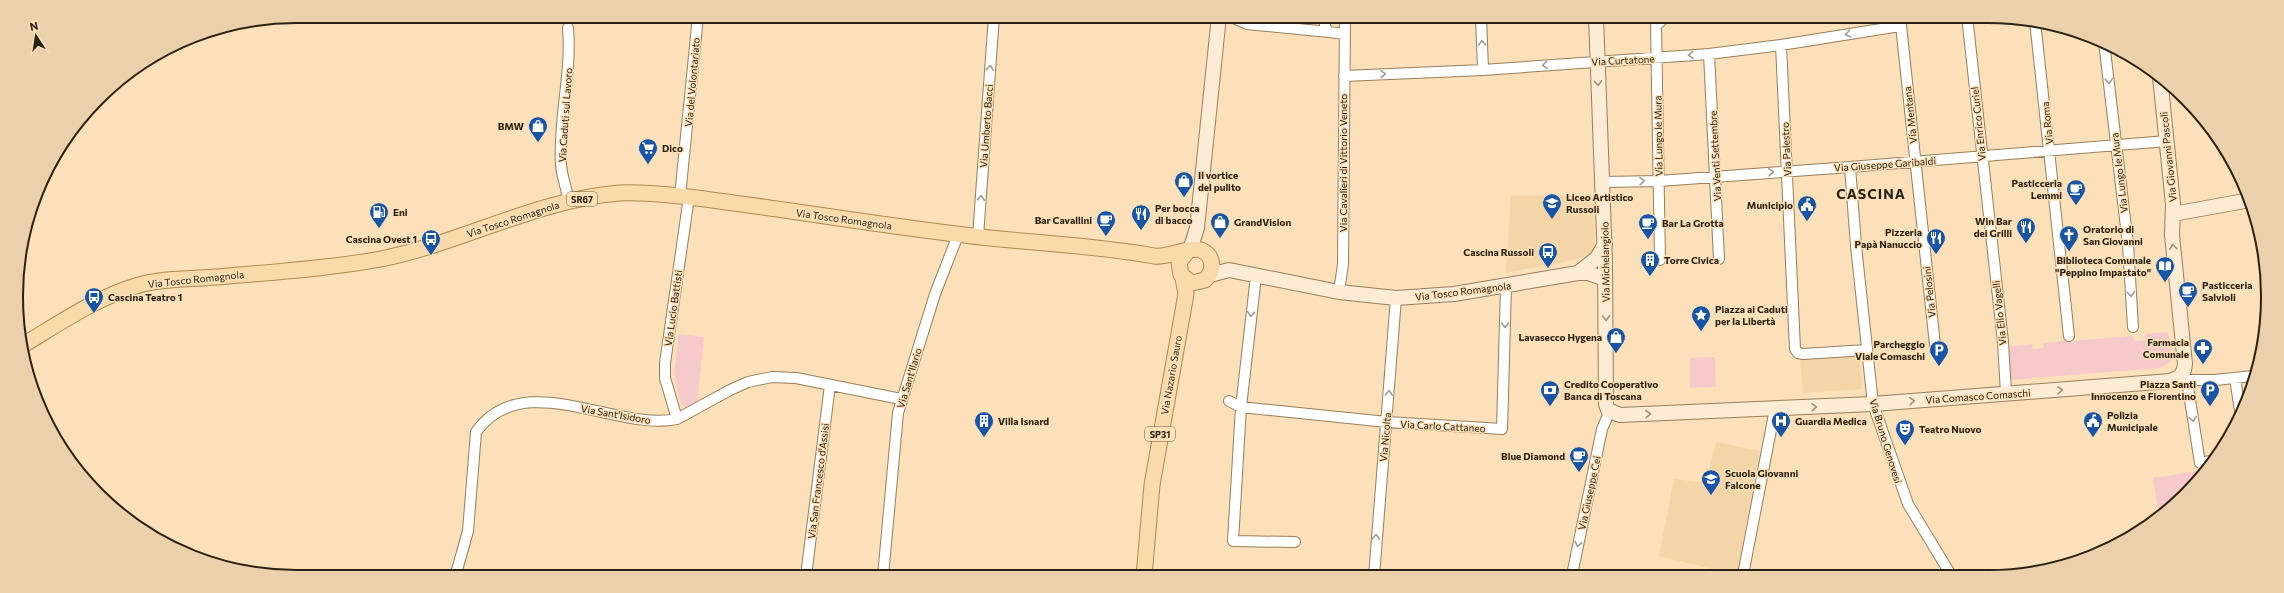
<svg xmlns="http://www.w3.org/2000/svg" width="2284" height="593" font-family="Commissioner,sans-serif">
	<style>
		.built { fill: #f4d5a7 }
		.green { fill: #f6cacb }
		.lines { fill: none; stroke-linecap: round; stroke-linejoin: round }
		.minor-casing { stroke: #977e5a; stroke-width: 12 }
		.secondary-casing { stroke: #977e5a; stroke-width: 16 }
		.primary-casing { stroke: #ae8951; stroke-width: 17 }
		.minor { stroke: #fff; stroke-width: 10 }
		.secondary { stroke: #fcecd5; stroke-width: 14 }
		.primary { stroke: #f8daab; stroke-width: 15 }
		.oneway { stroke: #a09c95 }
		.oneway2 { stroke: #9e917e }
		.labels { text-anchor: middle; dominant-baseline: central; stroke-width: 3; stroke-linejoin: round; paint-order: stroke }
		.shield { fill: #fbe0b9; stroke: #6a5b45; stroke-width: 1 }
		.shield-label { font-size: 9px; font-weight: bold; fill: #2c2213 }
		.street-label { font-size: 10px; fill: #2c2213; stroke: #fbe0b9 }
		.poi-label { font-size: 10px; font-weight: bold; fill: #2c2213; stroke: #fbe0b9; text-anchor: start }
		.district-label { font-size: 14px; font-weight: bold; letter-spacing: 1px; fill: #2c2213; stroke: #fbe0b9 }
		.rim { fill: none; stroke: #2c2213; stroke-width: 2 }
	</style>
	<rect width="100%" height="100%" fill="#fbe0b9"/>
	<path class="built" d="M1511 195H1594L1595 244 1594 252 1583 258 1506 273Z
		M1858 354 1860 358 1862 389 1803 393 1800 358Z
		M1716 442 1760 451 1737 575 1659 556 1674 479 1706 483Z"/>
	<path class="green" d="M2168 332 2172 357 2167 364 2160 368 2010 380 2007 347 2032 344 2033 349 2044 348 2043 343 2132 336 2135 341 2146 340 2145 334Z
		M679 334 704 337 697 403 688 408 681 404 674 375Z
		M1715 357 1716 387 1690 388V358Z
		M2203 470 2173 507 2159 516 2153 478Z"/>
	<g class="lines">
		<defs>
			<path id="minor" d="M1229 16 1247 24 1329 32
				M1325 16V27L1329 32 1345 34
				M1481 16 1483 70
				M1900 16 1935 345
				M1967 16 2003 342 2006 393
				M2035 21 2069 336
				M568 28C572 74 558 119 561 165 562 177 567 190 569 202
				M2104 42 2128 244 2133 327
				M1781 45 1795 349 1798 353 1803 354 1867 350
				M1709 54 1719 259
				M1344 76 1483 70 1709 54 1781 45 1900 26
				M1850 167 1856 246 1873 404 1908 504 1951 575
				M1603 182 1659 181 1850 167 2167 141
				M680 196 698 16
				M978 236 994 16
				M1660 260 1656 26 1666 16
				M1256 276 1241 407 1233 541 1295 542
				M1339 292 1343 264 1345 16
				M2235 378 2240 411
				M2182 380H2215L2253 376
				M2187 381 2200 463 2211 461
				M1229 401 1241 407 1387 422 1502 429 1506 286
				M677 419 665 378V363L689 197
				M1572 575 1602 429 1610 411
				M1743 575 1775 409
				M806 576 830 385
				M883 576 898 413 935 294 958 235
				M1374 576 1396 298
				M455 577 468 531 476 432C523 366 616 432 677 419L730 390 748 382 772 377 796 378 901 399"/>
			<path id="secondary" d="M1596 16 1605 261 1606 404 1608 410 1620 415 1873 404 2170 381 2180 377 2184 370 2185 364 2172 235 2173 204 2160 77
				M2173 214 2250 200
				M1190 250 1197 228 1219 16
				M1578 273 1597 258 1605 244
				M1210 275 1229 270 1339 292 1396 298 1454 294 1578 273H1588L1605 279"/>
			<path id="primary" d="M23 345C60 323 97 297 139 285 164 278 191 279 217 277 271 272 327 269 381 259 461 243 536 200 619 193 639 192 660 194 680 196 772 207 864 223 956 234 1022 243 1089 244 1154 256 1169 258 1189 246 1201 250 1215 256 1214 272 1205 280L1192 283 1181 275 1179 262 1187 252
				M1144 576 1152 485 1186 294 1183 278"/>
		</defs>
		<use href="#minor" class="minor-casing"/>
		<use href="#secondary" class="secondary-casing"/>
		<use href="#primary" class="primary-casing"/>
		<use href="#minor" class="minor"/>
		<use href="#secondary" class="secondary"/>
		<use href="#primary" class="primary"/>
	</g>
	<defs><path id="oneway-chevron" d="M-2-3.5L2.5 0L-2 3.5" fill="none" stroke-width="1.6" stroke-linecap="round" stroke-linejoin="round"/></defs>
	<g class="oneway">
		<use href="#oneway-chevron" transform="translate(1848 34) rotate(170)"/>
		<use href="#oneway-chevron" transform="translate(1482 43) rotate(-92)"/>
		<use href="#oneway-chevron" transform="translate(1691 55) rotate(175)"/>
		<use href="#oneway-chevron" transform="translate(1545 65) rotate(175)"/>
		<use href="#oneway-chevron" transform="translate(990 68) rotate(-86)"/>
		<use href="#oneway-chevron" transform="translate(1383 74) rotate(-2)"/>
		<use href="#oneway-chevron" transform="translate(2109 81) rotate(84)"/>
		<use href="#oneway-chevron" transform="translate(1771 172) rotate(-4)"/>
		<use href="#oneway-chevron" transform="translate(1642 181) rotate(-1)"/>
		<use href="#oneway-chevron" transform="translate(981 198) rotate(-86)"/>
		<use href="#oneway-chevron" transform="translate(2131 294) rotate(86)"/>
		<use href="#oneway-chevron" transform="translate(1251 314) rotate(96)"/>
		<use href="#oneway-chevron" transform="translate(1505 325) rotate(92)"/>
		<use href="#oneway-chevron" transform="translate(1389 393) rotate(-86)"/>
		<use href="#oneway-chevron" transform="translate(2193 419) rotate(81)"/>
		<use href="#oneway-chevron" transform="translate(1376 537) rotate(-87)"/>
		<use href="#oneway-chevron" transform="translate(1578 544) rotate(102)"/>
	</g>
	<g class="oneway2">
		<use href="#oneway-chevron" transform="translate(1598 83) rotate(87)"/>
		<use href="#oneway-chevron" transform="translate(2173 247) rotate(-97)"/>
		<use href="#oneway-chevron" transform="translate(1606 318) rotate(89)"/>
		<use href="#oneway-chevron" transform="translate(2060 390) rotate(-4)"/>
		<use href="#oneway-chevron" transform="translate(1912 401) rotate(-5)"/>
		<use href="#oneway-chevron" transform="translate(1814 407) rotate(-3)"/>
		<use href="#oneway-chevron" transform="translate(1648 414) rotate(-2)"/>
	</g>
	<defs>
		<symbol id="shop-pin" viewBox="-11 -11 22 30"><path d="M0 17L-7.5 6A9.5 9.5 0 1 1 7.5 6Z" fill="#1855a6" stroke="#fbe0b9"/><path d="M-5-2.5h2.3a2.7 3.5 0 0 1 5.4 0H5L5.5 6h-11ZM-1.5-2.5h3a1.5 2.3 0 0 0-3 0Z" fill="#fff"/></symbol>
		<symbol id="supermarket-pin" viewBox="-11 -11 22 30"><path d="M0 17L-7.5 6A9.5 9.5 0 1 1 7.5 6Z" fill="#1855a6" stroke="#fbe0b9"/><path d="M-6-5.5h2.5l.6 2H6L4.5 2H-2.5L-4.4-4H-6ZM-1.5 3.2a1.3 1.3 0 1 0 .1 0ZM3 3.2a1.3 1.3 0 1 0 .1 0Z" fill="#fff"/></symbol>
		<symbol id="cafe-pin" viewBox="-11 -11 22 30"><path d="M0 17L-7.5 6A9.5 9.5 0 1 1 7.5 6Z" fill="#1855a6" stroke="#fbe0b9"/><path d="M-5.5-4.5H6V0H3Q3 3.5 0 3.5H-2.5Q-5.5 3.5-5.5 0ZM3-3.2v2h1.7v-2ZM-6 4.5H4V6H-6Z" fill="#fff"/></symbol>
		<symbol id="school-pin" viewBox="-11 -11 22 30"><path d="M0 17L-7.5 6A9.5 9.5 0 1 1 7.5 6Z" fill="#1855a6" stroke="#fbe0b9"/><path d="M0-5L7-2L0 1L-7-2ZM-4 1L0 2.5L4 1V4Q0 6-4 4Z" fill="#fff"/></symbol>
		<symbol id="civic-pin" viewBox="-11 -11 22 30"><path d="M0 17L-7.5 6A9.5 9.5 0 1 1 7.5 6Z" fill="#1855a6" stroke="#fbe0b9"/><path d="M-.6-6.5H3V-4.5H.6V-3L4-1V1h2V6H-6V1h2V-1L-.6-3ZM-1.2 2.5V6h2.4V2.5Z" fill="#fff"/></symbol>
		<symbol id="fuel-pin" viewBox="-11 -11 22 30"><path d="M0 17L-7.5 6A9.5 9.5 0 1 1 7.5 6Z" fill="#1855a6" stroke="#fbe0b9"/><path d="M-5.5-6h7V0h2V4h1.3V-2.5L3-4.5l.8-.8L6-3V5H2.5V1h-1V6h-7ZM-4.2-4.7v3.2H.2V-4.7Z" fill="#fff"/></symbol>
		<symbol id="restaurant-pin" viewBox="-11 -11 22 30"><path d="M0 17L-7.5 6A9.5 9.5 0 1 1 7.5 6Z" fill="#1855a6" stroke="#fbe0b9"/><path d="M-5-6h1v4h1v-4h1v4h1v-4h1v5L-1.5 .5V6h-2V.5L-5-1ZM5-6V6H3V1.5H1.5Q1.5-4 5-6Z" fill="#fff"/></symbol>
		<symbol id="church-pin" viewBox="-11 -11 22 30"><path d="M0 17L-7.5 6A9.5 9.5 0 1 1 7.5 6Z" fill="#1855a6" stroke="#fbe0b9"/><path d="M-1.2-6h2.4v3.5h3.3v2.4h-3.3V6h-2.4V-.1h-3.3v-2.4h3.3Z" fill="#fff"/></symbol>
		<symbol id="bus-pin" viewBox="-11 -11 22 30"><path d="M0 17L-7.5 6A9.5 9.5 0 1 1 7.5 6Z" fill="#1855a6" stroke="#fbe0b9"/><path d="M-5-6H5V4H4V6H2V4H-2V6H-4V4H-5ZM-3.5-4V0h7V-4ZM-3.5 1.2v1.5H-2V1.2ZM2 1.2v1.5H3.5V1.2Z" fill="#fff"/></symbol>
		<symbol id="building-pin" viewBox="-11 -11 22 30"><path d="M0 17L-7.5 6A9.5 9.5 0 1 1 7.5 6Z" fill="#1855a6" stroke="#fbe0b9"/><path d="M-4-6H4V6H1V3H-1V6H-4ZM-2.5-4.3h1.7v1.8h-1.7ZM.8-4.3h1.7v1.8H.8ZM-2.5-1h1.7V.8h-1.7ZM.8-1h1.7V.8H.8Z" fill="#fff"/></symbol>
		<symbol id="library-pin" viewBox="-11 -11 22 30"><path d="M0 17L-7.5 6A9.5 9.5 0 1 1 7.5 6Z" fill="#1855a6" stroke="#fbe0b9"/><path d="M-6-4Q-3-5.5-.7-3.5V5Q-3 3-6 4ZM6-4Q3-5.5 .7-3.5V5Q3 3 6 4Z" fill="#fff"/></symbol>
		<symbol id="sight-pin" viewBox="-11 -11 22 30"><path d="M0 17L-7.5 6A9.5 9.5 0 1 1 7.5 6Z" fill="#1855a6" stroke="#fbe0b9"/><path d="M0-6L1.8-2.2L6-1.7L2.9 1.2L3.7 5.4L0 3.3L-3.7 5.4L-2.9 1.2L-6-1.7L-1.8-2.2Z" fill="#fff"/></symbol>
		<symbol id="pharmacy-pin" viewBox="-11 -11 22 30"><path d="M0 17L-7.5 6A9.5 9.5 0 1 1 7.5 6Z" fill="#1855a6" stroke="#fbe0b9"/><path d="M-2-6h4v4h4v4h-4v4h-4v-4h-4v-4h4Z" fill="#fff"/></symbol>
		<symbol id="parking-pin" viewBox="-11 -11 22 30"><path d="M0 17L-7.5 6A9.5 9.5 0 1 1 7.5 6Z" fill="#1855a6" stroke="#fbe0b9"/><path d="M-3.5-5.5H1a3.5 3.5 0 0 1 0 7H-1V5.5H-3.5ZM-1-3.4V-.6H.8a1.4 1.4 0 0 0 0-2.8Z" fill="#fff"/></symbol>
		<symbol id="bank-pin" viewBox="-11 -11 22 30"><path d="M0 17L-7.5 6A9.5 9.5 0 1 1 7.5 6Z" fill="#1855a6" stroke="#fbe0b9"/><path d="M-6-4H6V4H-6ZM0-2.3a2.3 2.3 0 1 0 0 4.6a2.3 2.3 0 1 0 0-4.6Z" fill="#fff"/></symbol>
		<symbol id="hospital-pin" viewBox="-11 -11 22 30"><path d="M0 17L-7.5 6A9.5 9.5 0 1 1 7.5 6Z" fill="#1855a6" stroke="#fbe0b9"/><path d="M-5-5h3v3.5h4V-5h3V5h-3V1.5h-4V5h-3Z" fill="#fff"/></symbol>
		<symbol id="theatre-pin" viewBox="-11 -11 22 30"><path d="M0 17L-7.5 6A9.5 9.5 0 1 1 7.5 6Z" fill="#1855a6" stroke="#fbe0b9"/><path d="M-5-5.5Q0-4 5-5.5V0Q5 5 0 6Q-5 5-5 0ZM-3.3-2.5H-1v1.5H-3.3ZM1-2.5H3.3v1.5H1ZM-2.8 1Q0 5.5 2.8 1Z" fill="#fff"/></symbol>
	</defs>
	<g fill-rule="evenodd">
		<use href="#shop-pin" x="527" y="115" width="22" height="30"/>
		<use href="#supermarket-pin" x="637" y="137" width="22" height="30"/>
		<use href="#shop-pin" x="1173" y="170" width="22" height="30"/>
		<use href="#cafe-pin" x="2065" y="178" width="22" height="30"/>
		<use href="#school-pin" x="1541" y="192" width="22" height="30"/>
		<use href="#civic-pin" x="1796" y="194" width="22" height="30"/>
		<use href="#fuel-pin" x="368" y="201" width="22" height="30"/>
		<use href="#restaurant-pin" x="1130" y="203" width="22" height="30"/>
		<use href="#cafe-pin" x="1095" y="209" width="22" height="30"/>
		<use href="#shop-pin" x="1209" y="211" width="22" height="30"/>
		<use href="#cafe-pin" x="1637" y="212" width="22" height="30"/>
		<use href="#restaurant-pin" x="2015" y="216" width="22" height="30"/>
		<use href="#church-pin" x="2058" y="224" width="22" height="30"/>
		<use href="#restaurant-pin" x="1925" y="227" width="22" height="30"/>
		<use href="#bus-pin" x="420" y="228" width="22" height="30"/>
		<use href="#bus-pin" x="1537" y="241" width="22" height="30"/>
		<use href="#building-pin" x="1639" y="249" width="22" height="30"/>
		<use href="#library-pin" x="2154" y="255" width="22" height="30"/>
		<use href="#cafe-pin" x="2177" y="280" width="22" height="30"/>
		<use href="#bus-pin" x="83" y="286" width="22" height="30"/>
		<use href="#sight-pin" x="1690" y="304" width="22" height="30"/>
		<use href="#shop-pin" x="1605" y="326" width="22" height="30"/>
		<use href="#pharmacy-pin" x="2192" y="337" width="22" height="30"/>
		<use href="#parking-pin" x="1928" y="339" width="22" height="30"/>
		<use href="#bank-pin" x="1539" y="379" width="22" height="30"/>
		<use href="#parking-pin" x="2199" y="379" width="22" height="30"/>
		<use href="#building-pin" x="973" y="410" width="22" height="30"/>
		<use href="#hospital-pin" x="1770" y="410" width="22" height="30"/>
		<use href="#civic-pin" x="2082" y="410" width="22" height="30"/>
		<use href="#theatre-pin" x="1894" y="418" width="22" height="30"/>
		<use href="#cafe-pin" x="1568" y="445" width="22" height="30"/>
		<use href="#school-pin" x="1700" y="468" width="22" height="30"/>
	</g>
	<g class="labels">
		<g class="shield">
			<rect x="567" y="192" width="30" height="14" rx="3"/>
			<rect x="1145" y="427" width="30" height="14" rx="3"/>
		</g>
		<g class="shield-label">
			<text x="582" y="199">SR67</text>
			<text x="1160" y="434">SP31</text>
		</g>
		<g class="street-label">
			<text transform="translate(1623 60) rotate(-3)">Via Curtatone</text>
			<text transform="translate(692 82) rotate(-85)">Via del Volontariato</text>
			<text transform="translate(565 115) rotate(-86)">Via Caduti sul Lavoro</text>
			<text transform="translate(1910 115) rotate(-96)">Via Mentana</text>
			<text transform="translate(2047 123) rotate(-96)">Via Roma</text>
			<text transform="translate(1978 124) rotate(-96)">Via Enrico Curiel</text>
			<text transform="translate(986 126) rotate(-86)">Via Umberto Bacci</text>
			<text transform="translate(1658 136) rotate(-91)">Via Lungo le Mura</text>
			<text transform="translate(1786 149) rotate(-93)">Via Palestro</text>
			<text transform="translate(1715 156) rotate(-93)">Via Venti Settembre</text>
			<text transform="translate(2168 157) rotate(-96)">Via Giovanni Pascoli</text>
			<text transform="translate(1343 163) rotate(-90)">Via Cavalieri di Vittorio Veneto</text>
			<text transform="translate(1885 164) rotate(-4)">Via Giuseppe Garibaldi</text>
			<text transform="translate(2119 173) rotate(-97)">Via Lungo le Mura</text>
			<text transform="translate(513 219) rotate(-18)">Via Tosco Romagnola</text>
			<text transform="translate(844 219) rotate(8)">Via Tosco Romagnola</text>
			<text transform="translate(1605 262) rotate(-91)">Via Michelangiolo</text>
			<text transform="translate(196 279) rotate(-6)">Via Tosco Romagnola</text>
			<text transform="translate(1463 291) rotate(-7)">Via Tosco Romagnola</text>
			<text transform="translate(1929 292) rotate(-96)">Via Pelosini</text>
			<text transform="translate(673 308) rotate(-82)">Via Lucio Battisti</text>
			<text transform="translate(1999 313) rotate(-96)">Via Elio Vagelli</text>
			<text transform="translate(1171 375) rotate(-80)">Via Nazario Sauro</text>
			<text transform="translate(909 378) rotate(-73)">Via Sant'Ilario</text>
			<text transform="translate(1978 396) rotate(-4)">Via Comasco Comaschi</text>
			<text transform="translate(616 414) rotate(10)">Via Sant'Isidoro</text>
			<text transform="translate(1443 426) rotate(3)">Via Carlo Cattaneo</text>
			<text transform="translate(1385 437) rotate(-85)">Via Nicolta</text>
			<text transform="translate(1886 441) rotate(73)">Via Bruno Genovesi</text>
			<text transform="translate(818 481) rotate(-83)">Via San Francesco d'Assisi</text>
			<text transform="translate(1589 493) rotate(-78)">Via Giuseppe Cei</text>
		</g>
		<g class="poi-label">
			<text x="524" y="126" text-anchor="end">BMW</text>
			<text x="662" y="148">Dico</text>
			<text x="1198" y="175">Il vortice<tspan x="1198" dy="12">del pulito</tspan></text>
			<text x="2062" y="183" text-anchor="end">Pasticceria<tspan x="2062" dy="12">Lemmi</tspan></text>
			<text x="1566" y="197">Liceo Artistico<tspan x="1566" dy="12">Russoli</tspan></text>
			<text x="1793" y="205" text-anchor="end">Municipio</text>
			<text x="1155" y="208">Per bocca<tspan x="1155" dy="12">di bacco</tspan></text>
			<text x="393" y="212">Eni</text>
			<text x="1092" y="220" text-anchor="end">Bar Cavallini</text>
			<text x="2012" y="221" text-anchor="end">Win Bar<tspan x="2012" dy="12">dei Grilli</tspan></text>
			<text x="1234" y="222">GrandVision</text>
			<text x="1662" y="223">Bar La Grotta</text>
			<text x="2083" y="229">Oratorio di<tspan x="2083" dy="12">San Giovanni</tspan></text>
			<text x="1922" y="232" text-anchor="end">Pizzeria<tspan x="1922" dy="12">Papà Nanuccio</tspan></text>
			<text x="417" y="239" text-anchor="end">Cascina Ovest 1</text>
			<text x="1534" y="252" text-anchor="end">Cascina Russoli</text>
			<text x="1664" y="260">Torre Civica</text>
			<text x="2151" y="260" text-anchor="end">Biblioteca Comunale<tspan x="2151" dy="12">"Peppino Impastato"</tspan></text>
			<text x="2202" y="285">Pasticceria<tspan x="2202" dy="12">Salvioli</tspan></text>
			<text x="108" y="297">Cascina Teatro 1</text>
			<text x="1715" y="309">Piazza ai Caduti<tspan x="1715" dy="12">per la Libertà</tspan></text>
			<text x="1602" y="337" text-anchor="end">Lavasecco Hygena</text>
			<text x="2189" y="342" text-anchor="end">Farmacia<tspan x="2189" dy="12">Comunale</tspan></text>
			<text x="1925" y="344" text-anchor="end">Parcheggio<tspan x="1925" dy="12">Viale Comaschi</tspan></text>
			<text x="1564" y="384">Credito Cooperativo<tspan x="1564" dy="12">Banca di Toscana</tspan></text>
			<text x="2196" y="384" text-anchor="end">Piazza Santi<tspan x="2196" dy="12">Innocenzo e Fiorentino</tspan></text>
			<text x="2107" y="415">Polizia<tspan x="2107" dy="12">Municipale</tspan></text>
			<text x="998" y="421">Villa Isnard</text>
			<text x="1795" y="421">Guardia Medica</text>
			<text x="1919" y="429">Teatro Nuovo</text>
			<text x="1565" y="456" text-anchor="end">Blue Diamond</text>
			<text x="1725" y="473">Scuola Giovanni<tspan x="1725" dy="12">Falcone</tspan></text>
		</g>
		<g class="district-label">
			<text x="1871" y="193">CASCINA</text>
		</g>
	</g>
	<path d="M0 0H2284V593H0ZM296 23H1988A273 273 0 0 1 2261 296V297A273 273 0 0 1 1988 570H296A273 273 0 0 1 23 297V296A273 273 0 0 1 296 23Z" fill="#ead1ac" fill-rule="evenodd"/>
	<path class="rim" d="M296 23H1988A273 273 0 0 1 2261 296V297A273 273 0 0 1 1988 570H296A273 273 0 0 1 23 297V296A273 273 0 0 1 296 23Z"/>
	<g transform="translate(36 36) rotate(348)" stroke="#fbe0b9" stroke-width="3" paint-order="stroke">
	<path d="M0-3L7 15L0 10L-7 15Z" fill="#2c2213"/>
	<text y="-6" font-size="11" font-weight="bold" text-anchor="middle" fill="#2c2213">N</text>
	</g>
</svg>
